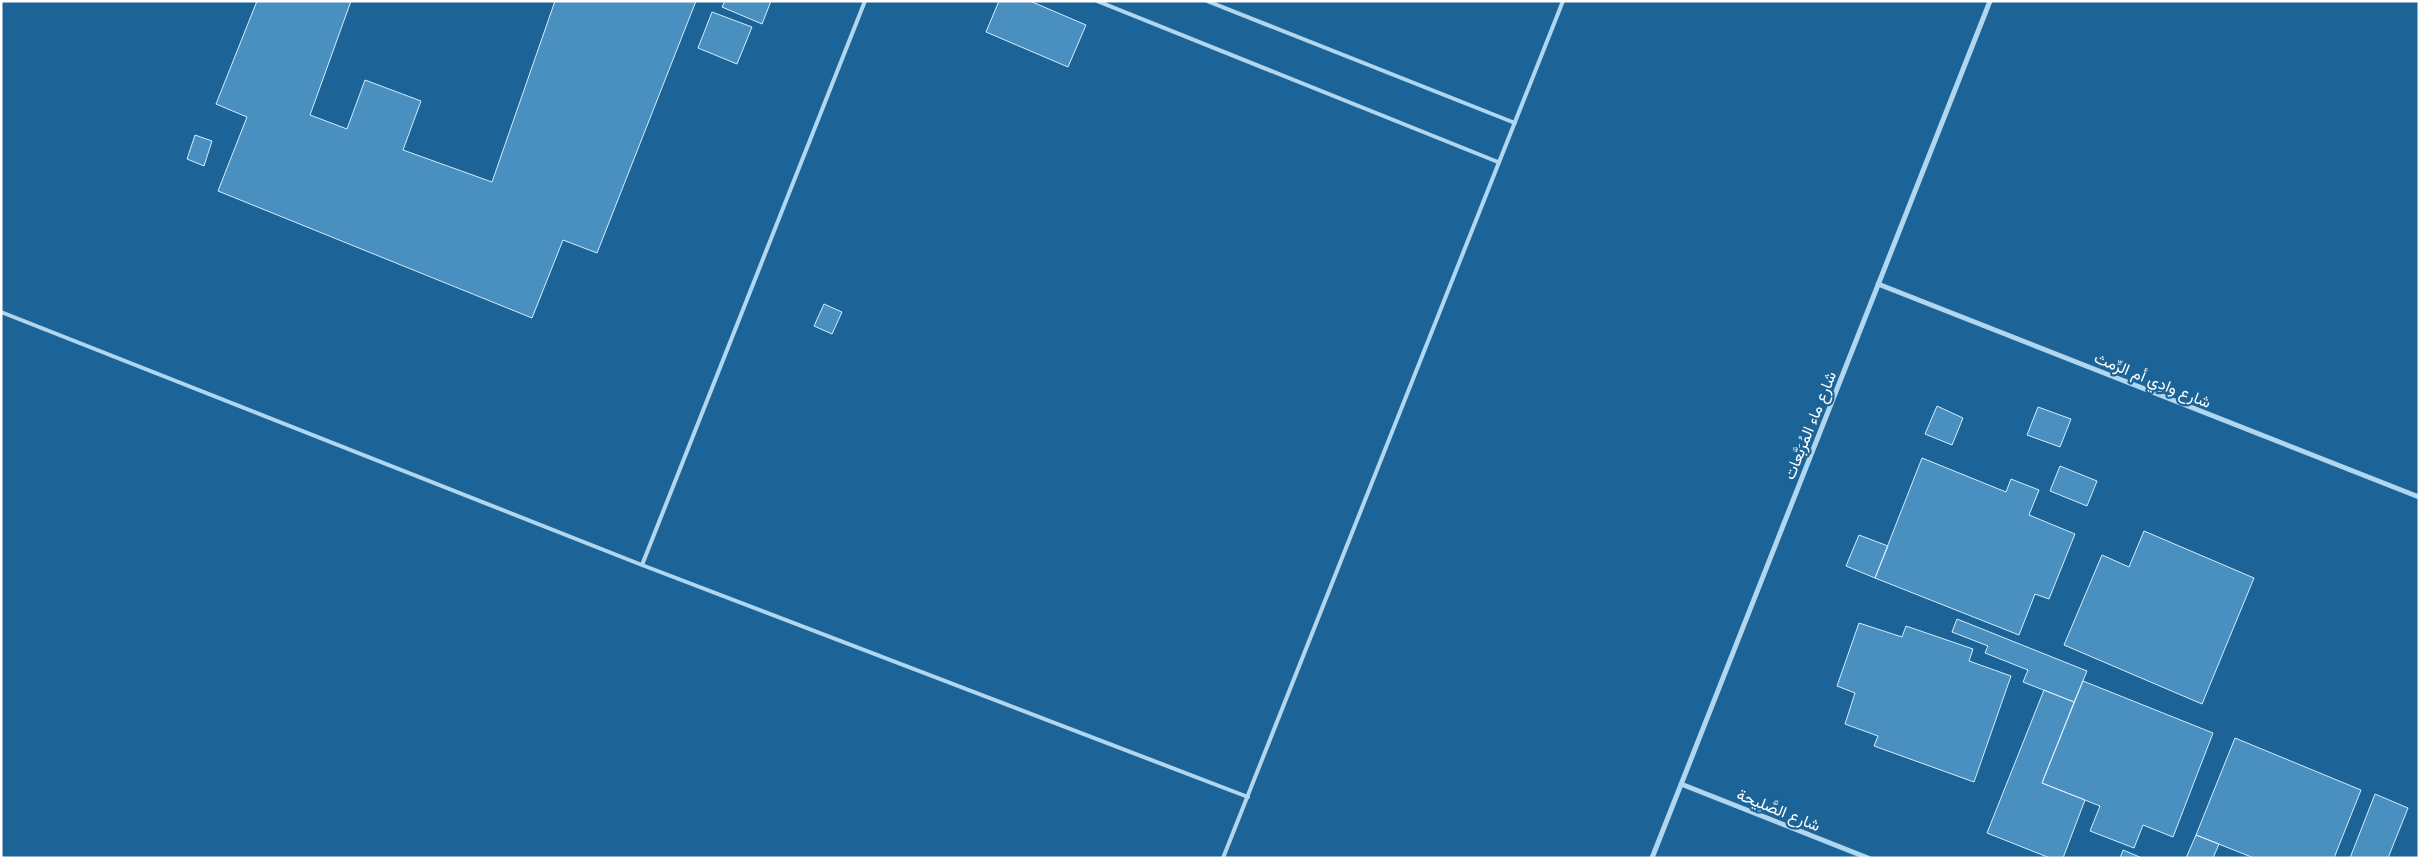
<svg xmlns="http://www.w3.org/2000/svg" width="2420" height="859" font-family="Lato,Vazirmatn,sans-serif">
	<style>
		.building { fill: #498fbf; stroke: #d7edfb }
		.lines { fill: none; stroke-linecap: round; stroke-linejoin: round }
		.lane { stroke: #b0d6f0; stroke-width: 4 }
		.street { stroke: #b0d6f0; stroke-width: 5 }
		.labels { text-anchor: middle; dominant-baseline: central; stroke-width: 4.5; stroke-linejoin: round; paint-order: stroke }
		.street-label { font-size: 16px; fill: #fff; stroke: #1c6497 }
	</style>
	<rect width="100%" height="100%" fill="#1c6497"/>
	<path class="building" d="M257 1H351L310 115 347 129 365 80 421 101 403 150 492 182 555 1H696L597 253 563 240 532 318 218 191 247 117 216 104Z
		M725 1H771L762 24 722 7Z
		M999 1H1030L1086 25 1068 67 986 32Z
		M712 12 752 27 737 64 698 48Z
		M195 135 212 141 204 166 187 159Z
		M824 304 842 312 832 334 814 326Z
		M1937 406 1963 418 1952 445 1925 434Z
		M2038 407 2071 419 2060 447 2027 435Z
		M1922 458 2006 492 2011 479 2039 490 2029 515 2075 534 2049 599 2035 594 2019 635 1875 578Z
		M2060 466 2097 481 2087 506 2050 491Z
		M2144 531 2254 578 2202 704 2064 645 2102 555 2129 567Z
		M1859 535 1888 546 1875 578 1846 566Z
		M1957 619 2087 671 2074 702 2023 682 2028 670 1985 653 1988 646 1952 632Z
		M1859 623 1902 637 1906 626 1973 649 1969 661 2011 676 1974 782 1874 746 1878 736 1845 724 1855 693 1837 686Z
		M2083 681 2213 733 2173 837 2143 825 2134 848 2090 831 2100 806 2042 783Z
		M2044 690 2074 702 2042 783 2085 800 2063 858H2050L1987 833Z
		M2235 738 2361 790 2334 858H2254L2196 835Z
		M2375 794 2408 808 2388 858H2350Z
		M2196 835 2219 844 2213 858H2186Z
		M2123 850 2142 858H2120Z"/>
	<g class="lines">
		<path class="lane" d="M1097 1 1498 162
			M1207 1 1515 123
			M1 312 642 565 1248 797
			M642 565 865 1
			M1223 858 1563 1"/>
		<path class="street" d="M1878 284 2419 497
			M1681 784 1868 858
			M1652 858 1990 1"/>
	</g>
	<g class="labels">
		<g class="street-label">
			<text transform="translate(2153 379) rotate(22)">شارع وادِي أم الرِّمث</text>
			<text transform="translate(1809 425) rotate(-68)">شارع ماء المُرَبَّعات</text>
			<text transform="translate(1779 809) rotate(22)">شارع الصَّلِيحة</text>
		</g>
	</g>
	<rect width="2420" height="859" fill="none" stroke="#ffffff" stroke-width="5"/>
</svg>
